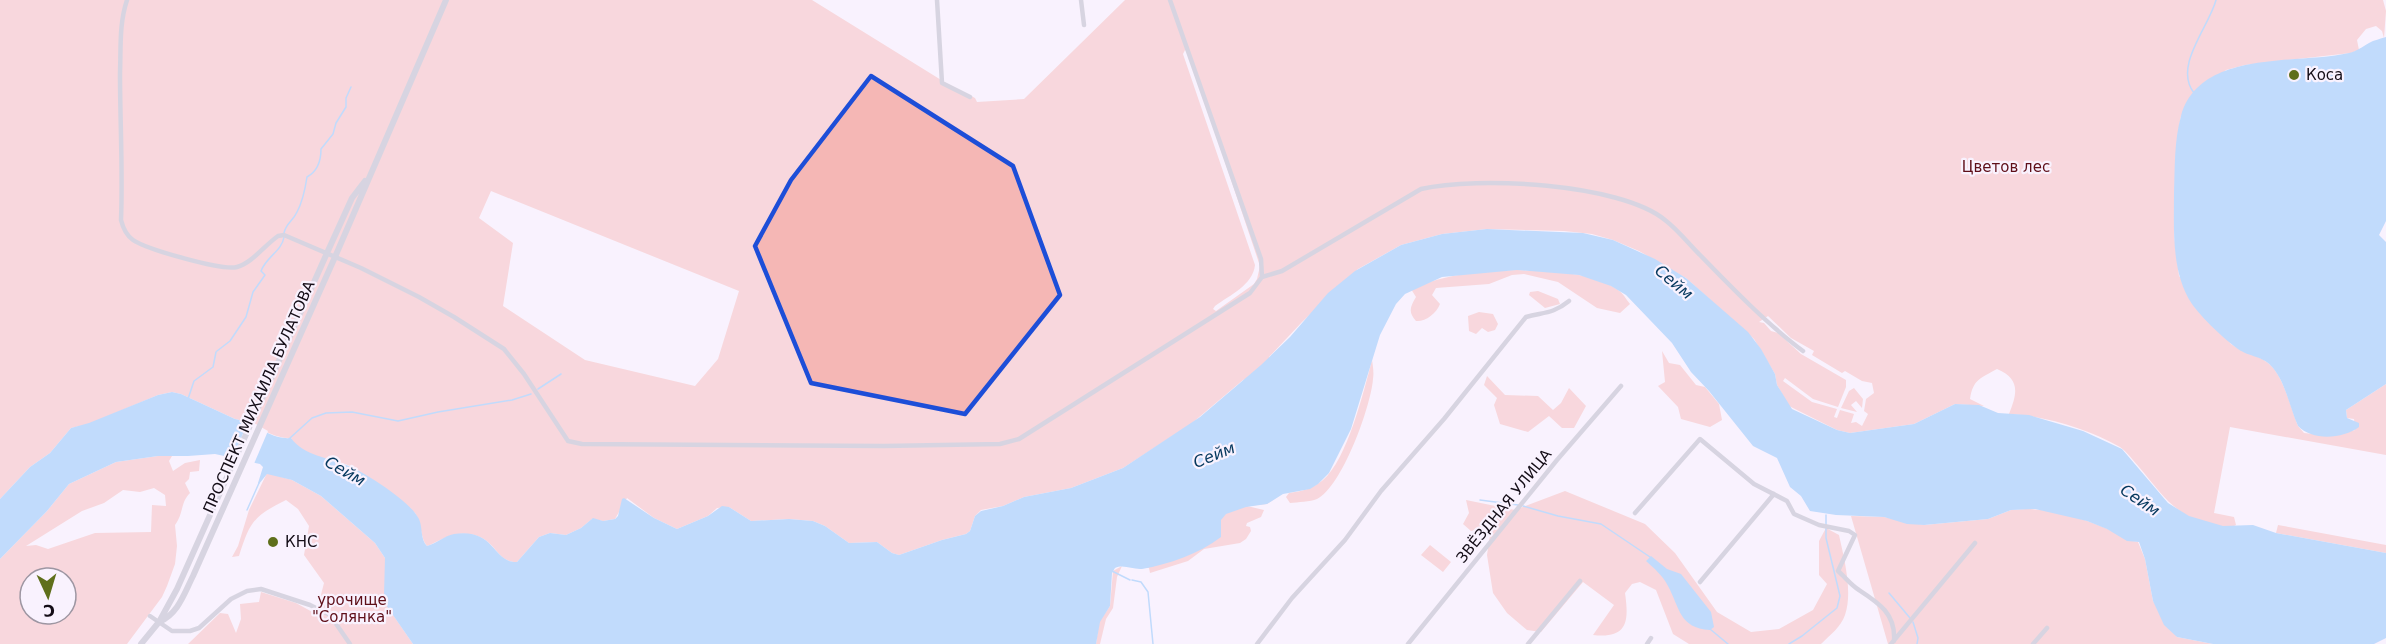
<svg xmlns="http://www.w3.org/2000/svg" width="2386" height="644" font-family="'DejaVu Sans',sans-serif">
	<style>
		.green { fill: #f5b7b5; fill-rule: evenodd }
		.water { fill: #7dbefb }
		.pier { fill: #f9f2fe }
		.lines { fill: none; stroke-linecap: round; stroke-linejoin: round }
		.stream { stroke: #7dbefb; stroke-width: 1.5 }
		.minor { stroke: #aeb0be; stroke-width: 4.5 }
		.tertiary { stroke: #aeb0be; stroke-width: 6 }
		.marked { fill: none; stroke: #1d4ed8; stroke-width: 4.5; stroke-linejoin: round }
		.poi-dot { fill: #5f6f1b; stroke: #f9f2fe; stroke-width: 2 }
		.labels { text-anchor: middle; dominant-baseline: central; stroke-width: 4.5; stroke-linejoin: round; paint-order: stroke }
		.poi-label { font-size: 15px; fill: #140d17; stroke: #f9f2fe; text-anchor: start }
		.park-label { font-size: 15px; fill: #5f0f19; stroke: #f9f2fe }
		.street-label { font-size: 15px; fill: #140d17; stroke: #f9f2fe }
		.water-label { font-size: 16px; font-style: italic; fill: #05385e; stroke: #f9f2fe }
	</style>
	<rect width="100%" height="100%" fill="#f9f2fe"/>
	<path class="green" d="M0 0H812L946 83 975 98 977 102 1024 99 1125 0H2383L2386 11 2384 38 2382 31 2376 26 2366 29 2357 40 2359 50 2351 53 2245 65 2226 70 2181 116 2177 139 2174 234 2179 276 2231 344C2243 353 2257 354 2268 363 2283 374 2291 409 2298 426L2304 433 2332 436 2355 430 2354 419 2347 418 2346 410 2386 384V455L2230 427 2214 513 2234 517 2236 525C2230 529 2222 526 2214 525 2175 517 2163 495 2139 467 2133 460 2127 452 2120 447 2088 429 2046 416 2009 414 2017 394 2021 379 1997 369 1981 378 1973 379 1970 399L1984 406 1955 404 1914 424 1850 433 1837 430 1789 406 1777 385 1775 374 1754 339 1686 278 1639 251 1613 240 1592 234 1564 231 1487 229 1442 234 1401 245 1358 269 1302 322 1269 357 1275 370 1243 380 1191 424 1123 468 1071 488 1024 497 1003 506 981 510 975 516 970 531 966 534 942 540 899 555 892 553 877 542 849 543 825 526 813 521 789 519 751 521 729 507 717 508 708 516 677 529 654 518 627 498 615 519 603 521 592 519 581 528 566 535 550 533 539 537 517 562C493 563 497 531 459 534 446 535 438 542 427 546 420 538 422 523 415 513 394 498 373 477 350 466 332 458 300 458 291 438 269 439 256 422 235 419L181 394 172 392 158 395 89 424 71 428 50 453 30 467 0 499ZM1185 50 1188 52 1260 266 1257 279 1254 284 1216 311 1213 309 1215 306C1230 295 1253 285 1255 265L1183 54ZM491 191 739 291 718 359 695 386 585 360 503 306 513 243 479 218ZM1768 316 1791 338 1814 351 1812 355 1842 373 1845 371 1862 381 1872 383 1874 393 1866 399 1864 411 1868 414 1862 426 1856 422 1851 423 1854 414 1840 410 1837 418 1834 417 1837 409 1812 402 1783 381 1785 378 1813 399 1838 407 1846 387V380L1801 354 1778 333 1771 331 1764 323 1759 322Z
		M1517 270C1549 272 1590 270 1618 290 1623 293 1626 299 1630 304L1620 313 1597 308 1558 282 1524 274 1512 275 1489 284 1436 288 1432 295 1440 304C1436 314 1425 322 1416 321 1408 312 1410 307 1416 297L1411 289C1449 273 1477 272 1517 270Z
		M1538 291 1558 299 1560 304 1545 308 1529 295 1530 292Z
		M1479 312 1493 314 1498 324 1495 330 1488 332 1482 328 1476 334 1469 331 1468 316Z
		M1662 351 1669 363 1680 365 1696 385 1705 387 1719 404 1722 420 1710 427 1681 419 1678 407 1658 386 1665 382Z
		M1372 360C1373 366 1374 373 1373 379 1371 406 1342 487 1317 499 1310 502 1298 502 1290 503L1286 497 1289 493C1302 491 1312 489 1323 480 1347 460 1364 391 1372 360Z
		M1487 376 1505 395 1538 396 1553 410 1561 403 1569 388 1586 406 1574 428H1562L1549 416 1528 432 1500 424 1494 405 1497 398 1484 385Z
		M1854 388 1863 399 1862 408 1856 401 1851 405 1857 412 1841 408 1849 391Z
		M158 456H172L169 461 173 471 185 463 200 460 199 471 190 472 189 479 185 483 190 493C180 503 184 513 175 525L177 546 175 564 167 586 162 597 127 644H0V559L47 511 69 484 116 462ZM154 488 165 495 166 506 152 505 151 532 95 533 48 549 36 545 26 546 82 511 104 503 123 490 140 492ZM30 578H66V614H30Z
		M267 473 292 480 321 496 375 543 385 558 389 609 413 644H188L220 613 228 614 236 633 241 619 240 604 259 602 261 592 296 603 316 614 324 583 304 555 309 526 298 509 286 500C254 516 250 521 239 556L232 557 238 546 249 510Z
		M1565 491 1645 524 1675 553 1717 612 1751 632 1779 629 1813 610 1827 584 1819 575V541L1826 528 1839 535C1844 558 1853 592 1845 615 1841 627 1830 635 1821 644H1689L1673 634 1656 590 1640 582 1632 584 1625 593C1629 621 1628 639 1593 635L1614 605 1583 582 1541 632 1527 630 1507 613 1493 593 1487 555 1490 535 1480 529 1471 531 1463 524 1469 513 1466 500 1515 510Z
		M1277 497 1267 504 1247 506 1264 510 1261 517 1247 523 1246 526 1250 527 1251 531 1246 539 1240 543 1204 549 1188 561 1150 573 1149 568H1145L1141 507Z
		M2026 509C2052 509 2079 517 2103 527 2116 532 2124 540 2138 542L2145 559 2153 601 2177 637 2213 644H1888L1851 516 1884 517 1924 525 1988 519 2011 510Z
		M2278 525 2386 545V553L2276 533Z
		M1430 545 1451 562 1443 572 1421 555Z
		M1122 566 1117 577 1113 608 1106 619 1100 644H1096L1099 622 1110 606 1113 571Z"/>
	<path class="water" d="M2386 37V221L2379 235 2386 242V384L2346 410 2347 418 2359 423V427C2343 439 2312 441 2298 426 2290 408 2286 384 2273 368 2264 356 2249 357 2238 349 2224 339 2202 318 2192 304 2171 273 2174 229 2174 193 2175 168 2174 141 2181 116 2200 49 2296 65 2349 53 2357 51 2362 47 2369 43 2374 40 2380 39 2386 37Z
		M1487 229 1583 233 1613 240 1655 259 1686 278 1748 332 1761 349 1775 374 1777 385 1792 409 1837 430 1850 433 1914 424 1955 404 1979 405 1998 413 2029 415 2083 431 2122 449 2168 503 2189 516 2223 526 2253 525 2276 533 2386 553V638L2374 644H2213L2177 637 2164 625 2153 601 2145 559 2139 542 2127 541 2107 529 2087 521 2035 509 2011 510 1988 519 1924 525 1907 524 1884 517 1836 515 1810 511 1801 496 1790 487 1777 458 1753 446 1709 391 1691 372 1672 343 1626 295 1611 286 1579 275 1517 270 1442 277 1405 294 1396 304 1380 335 1351 429 1329 473 1318 484 1310 489 1283 494 1267 504 1246 507 1226 514 1221 520V537C1199 554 1169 564 1142 569 1133 570 1124 564 1115 568L1112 573 1110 606 1100 622 1096 644H413L386 605 384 595 385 558 375 543 321 496 292 480 267 474 259 484 258 483 263 467 260 464 215 454 188 456H158L116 462 69 484 47 511 0 559V499L30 467 50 453 71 428 89 423 158 395 172 392 181 394 235 419C256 422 269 440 291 438 304 456 328 457 349 466 367 474 410 501 419 519 423 528 420 539 427 546 437 543 444 536 454 534 496 528 492 563 517 562L539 537 550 533 566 535 581 528 593 518 603 521 615 519 618 516 622 499 624 498 654 518 677 529 708 516 722 506 729 507 751 521 789 519 813 521 825 526 849 543 877 542 892 553 899 555 942 540 966 534 970 531 975 516 981 511 1003 506 1024 497 1071 488 1123 468 1200 417 1261 365 1290 337 1328 293 1355 271 1401 245 1442 234Z
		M1651 556 1667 569 1681 574 1711 612 1714 627 1710 630C1679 628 1680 608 1668 586 1663 576 1654 568 1646 561Z"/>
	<path class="pier" d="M249 420 268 431 253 466 231 461Z"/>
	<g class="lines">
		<path class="stream" d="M2194 93C2173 66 2209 27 2216 0
			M284 233C286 223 293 221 297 212 303 201 305 190 307 177 318 171 321 161 321 149L333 134 336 123 346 107V98L351 87
			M217 351 230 341 246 317 253 292 265 275 261 271C266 257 282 251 284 237
			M538 389 561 374
			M188 399 194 381 213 367 216 352
			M290 438 312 418 326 413 352 412 398 421 438 412 512 400 531 394
			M1480 500 1518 505
			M1523 506 1558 516 1601 524 1650 557
			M247 510 259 483
			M1112 571 1130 580
			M1132 580 1141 582 1148 592 1153 644
			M1889 593 1910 618
			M1913 622 1918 638 1917 644
			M1710 629 1728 644
			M1789 644 1802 636 1837 608 1840 596 1826 538V515"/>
		<path class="minor" d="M127 0C119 24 121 48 120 73 120 122 123 171 121 220 123 228 126 235 133 240 146 249 222 271 237 267 252 263 265 245 278 236L284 235 361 268 419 297 454 317 504 349 524 374 568 441 582 444 884 446 1000 444 1019 439 1250 293 1262 277 1261 259 1170 0
			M937 0 942 83 970 97
			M1081 0 1084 25
			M1262 277 1282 271 1421 189C1476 176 1620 183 1665 220 1678 230 1688 243 1700 255 1730 286 1769 326 1803 351
			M1635 513 1700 439 1754 484 1787 501 1794 514 1819 525 1849 531 1855 535 1838 571C1845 577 1851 585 1859 590 1879 603 1896 614 1894 641
			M1700 582 1774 494
			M150 616 172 631H190L199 628 231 599 247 591 261 589 310 605 330 615 350 644
			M1257 644 1292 598 1345 540 1381 491 1444 419 1526 317C1544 312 1553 314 1569 301
			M1408 644 1557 460 1621 386
			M1528 644 1580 581
			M1647 644 1651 638
			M1891 644 1975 543
			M2033 644 2047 628"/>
		<path class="tertiary" d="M159 622C178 614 184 594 193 576L335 257 446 0
			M141 644 159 622 177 589 327 253 352 198 365 181"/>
	</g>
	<path d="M0 0H2386V644H0ZM871 76 1013 166 1060 295 965 414 811 383 755 246 791 180Z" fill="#f9f2fe" fill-opacity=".55" fill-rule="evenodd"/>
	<path class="marked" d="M871 76 1013 166 1060 295 965 414 811 383 755 246 791 180Z"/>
	<g class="poi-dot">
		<circle cx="2294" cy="75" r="6"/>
		<circle cx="273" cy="542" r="6"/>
	</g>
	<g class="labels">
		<g class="poi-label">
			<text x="2306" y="75">Коса</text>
			<text x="285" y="542">КНС</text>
		</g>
		<g class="park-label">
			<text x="2006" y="167">Цветов лес</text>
			<text x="352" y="600">урочище<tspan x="352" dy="17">"Солянка"</tspan></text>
		</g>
		<g class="street-label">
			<text transform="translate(259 397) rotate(-66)">ПРОСПЕКТ МИХАИЛА БУЛАТОВА</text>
			<text transform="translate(1504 506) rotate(-51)">ЗВЁЗДНАЯ УЛИЦА</text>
		</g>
		<g class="water-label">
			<text transform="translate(1674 282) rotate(40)">Сейм</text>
			<text transform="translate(1214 455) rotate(-22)">Сейм</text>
			<text transform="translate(345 471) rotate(30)">Сейм</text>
			<text transform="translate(2140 500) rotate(34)">Сейм</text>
		</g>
	</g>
	<g transform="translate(48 596) rotate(176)"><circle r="28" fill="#f9f2fe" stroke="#9d96a2" stroke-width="1.5"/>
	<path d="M0-4.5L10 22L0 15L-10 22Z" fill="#5f6f1b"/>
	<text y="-9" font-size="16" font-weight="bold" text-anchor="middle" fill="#140d17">С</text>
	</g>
</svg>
